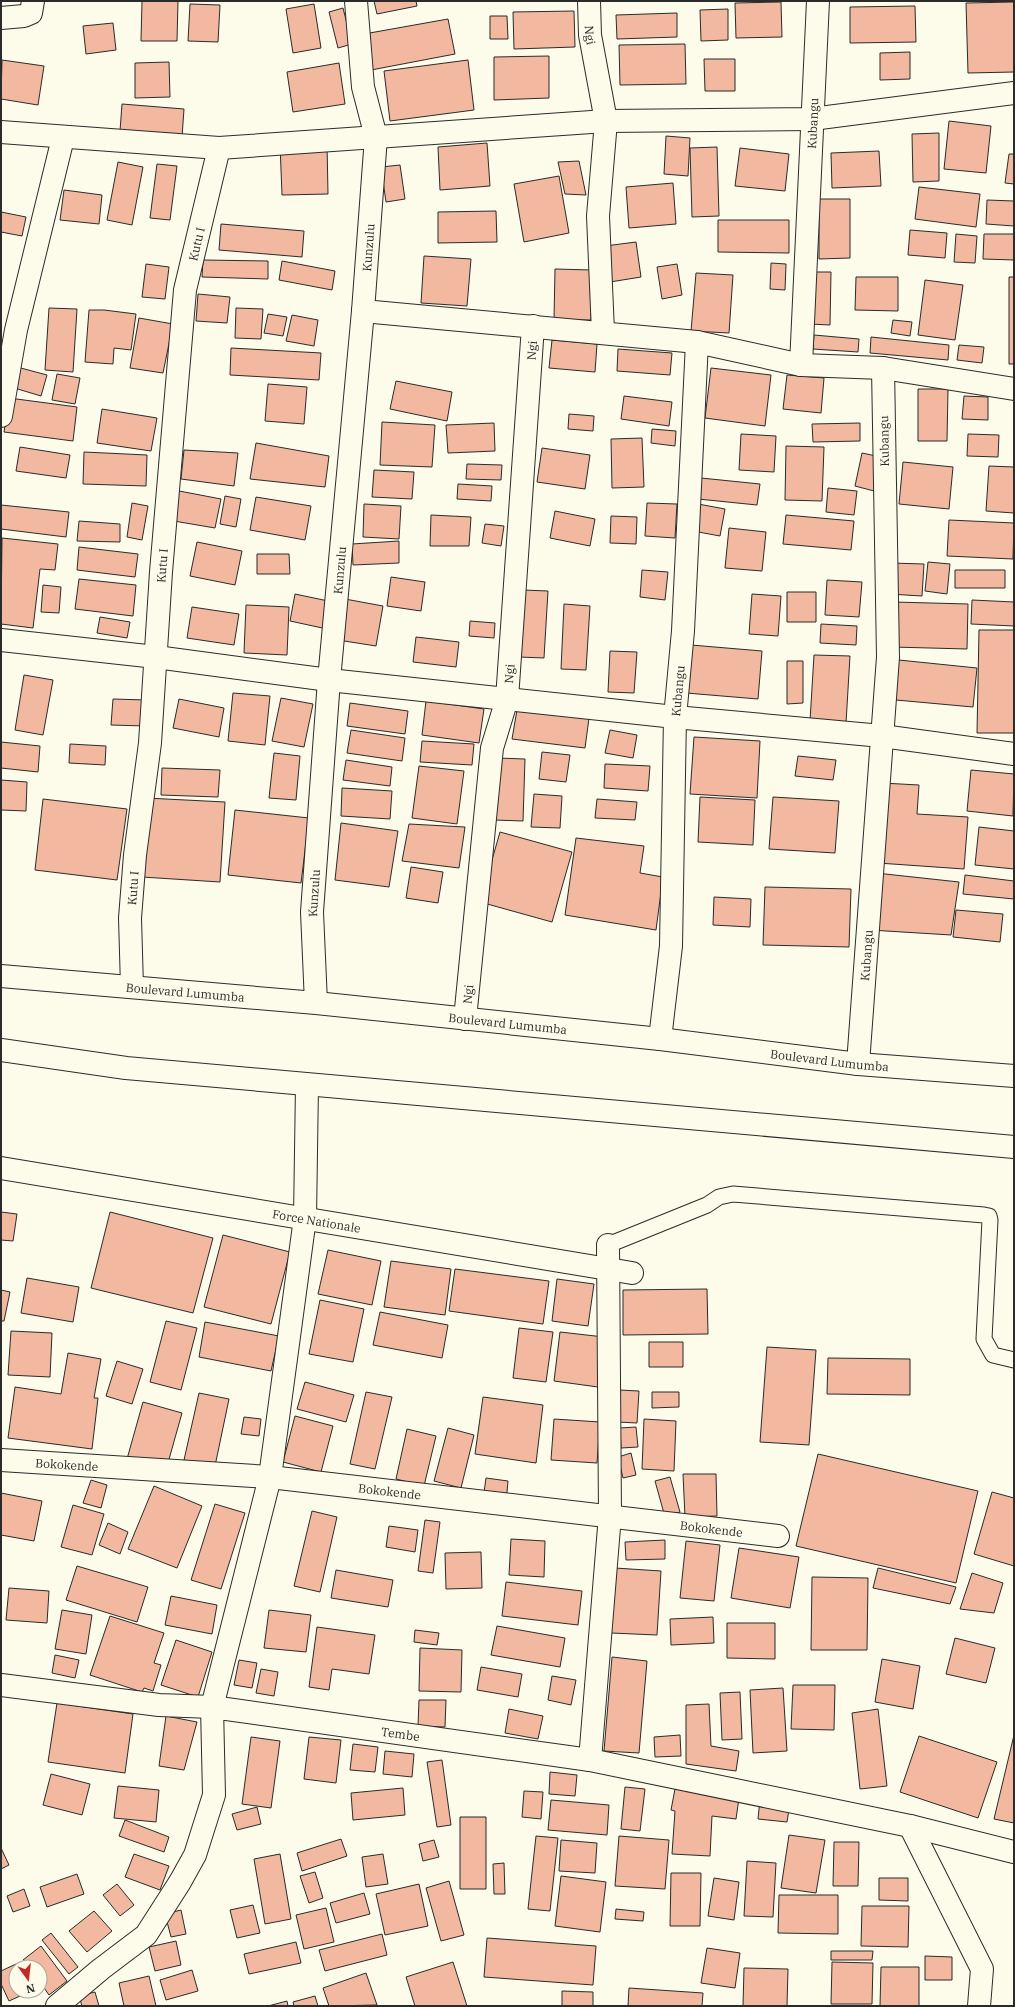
<svg xmlns="http://www.w3.org/2000/svg" width="1015" height="2007" font-family="'IBM Plex Serif',serif">
	<style>
		.building { fill: #f2b8a0; stroke: #2b2b2b }
		.lines { fill: none; stroke-linecap: round; stroke-linejoin: round }
		.service-casing { stroke: #2b2b2b; stroke-width: 17 }
		.minor-casing { stroke: #2b2b2b; stroke-width: 24 }
		.trunk-casing { stroke: #2b2b2b; stroke-width: 24 }
		.service { stroke: #fdfbea; stroke-width: 15 }
		.minor { stroke: #fdfbea; stroke-width: 22 }
		.trunk { stroke: #fdfbea; stroke-width: 22 }
		.labels { text-anchor: middle; dominant-baseline: central; stroke-width: 3; stroke-linejoin: round; paint-order: stroke }
		.street-label { font-size: 12px; fill: #2b2b2b; stroke: #fdfbea }
	</style>
	<rect width="100%" height="100%" fill="#fdfbea"/>
	<path class="building" d="M142 1H178L177 41H141Z
		M374 1H416L417 6 377 14Z
		M781 2 782 37 736 38 735 3Z
		M1014 2V72L968 73 966 3Z
		M190 4 220 5 218 42 188 41Z
		M314 4 321 48 293 53 286 9Z
		M915 6 916 42 850 43V7Z
		M343 8 352 44 338 48 329 12Z
		M728 9V40L701 41 700 10Z
		M574 11 575 47 514 49 513 12Z
		M677 13V37L617 39 616 15Z
		M490 16H507L508 39H490Z
		M448 19 455 54 371 70 364 34Z
		M113 23 116 50 86 54 83 26Z
		M685 44 686 84 620 85 619 45Z
		M910 52V79L880 80V53Z
		M549 56V98L494 100V57Z
		M704 59H735V91H705Z
		M2 60 44 66 38 105 1 99Z
		M468 60 474 110 390 121 384 71Z
		M169 62 170 97 135 98V63Z
		M339 63 345 104 293 112 287 72Z
		M122 104 184 109 182 137 120 131Z
		M949 121 991 126 986 173 944 169Z
		M939 133V181L913 182 912 134Z
		M666 136 690 138 688 176 664 174Z
		M327 143 328 194 282 195 280 144Z
		M487 143 490 186 440 190 438 147Z
		M717 147 719 216 692 217 690 148Z
		M740 148 789 154 785 191 735 186Z
		M879 151 881 186 832 188 831 153Z
		M1009 154H1014V184L1005 183Z
		M579 161 586 195 565 194 558 162Z
		M118 162 143 167 132 225 107 220Z
		M157 164 177 166 170 220 150 218Z
		M400 165 405 199 386 202 381 167Z
		M559 176 569 233 524 242 514 184Z
		M673 183 676 224 629 228 626 187Z
		M919 187 980 194 976 227 915 219Z
		M64 190 102 195 99 224 60 220Z
		M819 199H850V258L819 259Z
		M987 200 1014 201V226L986 224Z
		M496 211 497 242 438 243V212Z
		M1 212 26 217 22 236 1 232Z
		M718 220H789V253L718 252Z
		M221 224 304 231 302 257 219 250Z
		M910 230 947 233 945 258 908 255Z
		M956 234 977 236 975 263 954 262Z
		M984 234H1014V260L983 259Z
		M636 242 641 277 610 282 605 246Z
		M424 256 471 259 467 306 421 303Z
		M203 260 268 261V279L202 277Z
		M282 261 335 271 332 290 279 280Z
		M771 263 786 264 785 290 770 289Z
		M146 264 169 267 165 299 142 297Z
		M677 264 682 295 662 299 657 267Z
		M555 269 592 270 591 320H554Z
		M811 272H831L830 325 809 324Z
		M696 273 733 275 729 333 691 331Z
		M856 277H898V311L855 310Z
		M1009 277H1014V364H1009Z
		M925 280 963 285 955 340 918 335Z
		M198 294 230 297 227 323 196 321Z
		M49 308 77 309 73 372 45 370Z
		M236 308 263 309 261 339 235 338Z
		M89 310H104L136 314 131 350 114 348 113 364 85 362Z
		M268 314 287 317 283 336 264 333Z
		M292 315 318 320 314 346 286 341Z
		M139 318 173 324 163 373 130 368Z
		M893 320 912 322 910 336 891 333Z
		M814 335 859 339 858 352 813 349Z
		M871 337 949 345 948 360 870 353Z
		M552 340 597 344 595 372 549 368Z
		M959 345 984 347 982 363 957 360Z
		M231 348 321 353 319 380 230 375Z
		M618 349 672 353 670 375 617 371Z
		M17 367 47 375 41 396 11 387Z
		M711 368 771 375 765 426 705 418Z
		M57 374 80 378 75 404 52 400Z
		M787 375 824 378 821 413 783 409Z
		M396 381 452 392 447 421 390 409Z
		M268 384 307 387 304 424 265 421Z
		M918 389H948L947 441H918Z
		M624 396 672 402 669 426 621 419Z
		M964 396 988 397V420L962 419Z
		M9 398 77 407 73 441 4 432Z
		M102 409 157 418 151 451 97 443Z
		M569 414 594 416 593 431 568 429Z
		M382 422 435 425 432 467 380 465Z
		M494 423 495 451 448 453 446 425Z
		M860 423V441L813 442 812 424Z
		M652 429 676 431 675 446 651 443Z
		M741 434 776 436 774 472 739 470Z
		M968 434 999 435 998 457 967 456Z
		M642 438 644 487 612 488 611 439Z
		M256 443 329 456 325 487 250 479Z
		M786 446 824 447 822 501 785 500Z
		M20 447 70 455 66 478 16 471Z
		M542 448 590 455 585 489 537 482Z
		M184 450 238 453 234 486 181 479Z
		M84 452 147 455 146 486 83 484Z
		M862 453 881 457 874 491 855 486Z
		M903 462 953 467 949 509 899 504Z
		M467 464 502 465 501 480 466 479Z
		M989 466 1014 467V513L986 511Z
		M374 470 414 472 412 499 372 497Z
		M701 478 760 484 757 505 698 499Z
		M458 484 492 486 491 501 457 499Z
		M828 488 857 491 854 515 826 512Z
		M174 490 221 499 215 528 168 520Z
		M225 496 241 499 236 527 220 524Z
		M256 497 311 506 305 540 250 530Z
		M132 503 148 506 142 540 127 537Z
		M647 503 677 504 675 538 645 536Z
		M364 504 401 506 399 539 363 537Z
		M698 504 725 509 720 536 693 531Z
		M1 505 69 512 66 537 1 529Z
		M555 511 595 519 590 546 550 538Z
		M431 515 471 517 469 546H430Z
		M786 515 854 521 851 550 783 544Z
		M611 516 637 517 636 544 610 543Z
		M949 520 1014 523 1013 559 947 556Z
		M79 521 120 524V542L77 541Z
		M485 524 504 526 501 546 482 543Z
		M729 528 766 532 762 571 725 568Z
		M2 538 58 544 55 570 40 569 33 628 1 624Z
		M399 541V563L353 565 352 544Z
		M197 542 242 551 235 585 190 576Z
		M79 547 138 554 135 577 77 570Z
		M257 554H289L290 574H257Z
		M928 562 950 564 947 594 925 591Z
		M891 563 924 564 922 596 889 594Z
		M642 570 668 572 665 600 640 597Z
		M955 570H1005V588H955Z
		M391 577 425 582 421 611 387 606Z
		M79 579 136 585 133 616 75 609Z
		M827 580 862 582 859 617 825 615Z
		M43 585 61 587 59 613 41 612Z
		M523 590 548 591 544 658 519 657Z
		M787 592H816V622H787Z
		M295 594 333 602 327 629 290 621Z
		M752 594 781 596 778 636 749 634Z
		M345 599 383 606 376 646 338 640Z
		M972 600 1014 602V626L971 624Z
		M894 602 968 604 967 649 892 647Z
		M564 604 590 606 586 670 561 669Z
		M246 605 289 607 287 655 244 653Z
		M192 607 239 614 234 645 187 638Z
		M100 617 130 622 127 638 97 633Z
		M470 621 495 623 494 638 469 636Z
		M821 624 857 626 856 645 820 643Z
		M979 630H1014V733H977Z
		M416 637 459 642 456 667 413 662Z
		M691 645 762 651 758 699 686 693Z
		M610 651 637 652 634 693 608 692Z
		M814 655 850 656 846 723 810 721Z
		M889 659 977 668 973 707 885 699Z
		M787 661H803V703L787 704Z
		M24 675 53 680 43 735 15 730Z
		M233 693 270 696 265 745 228 741Z
		M281 698 313 704 304 747 272 741Z
		M113 699 146 700 145 726 111 725Z
		M179 699 224 708 219 737 173 728Z
		M426 701 484 709 479 743 422 735Z
		M350 703 408 711 405 734 347 726Z
		M517 710 589 718 585 748 512 739Z
		M351 730 405 738 402 761 347 753Z
		M610 730 637 735 633 758 605 753Z
		M694 737 760 741 757 798 690 794Z
		M422 741 474 744 472 765 420 762Z
		M1 742 40 746 38 772 1 768Z
		M70 744 106 746 105 765 69 763Z
		M542 752 570 755 566 782 539 779Z
		M274 753 300 756 296 800 269 798Z
		M798 756 836 760 833 780 795 776Z
		M497 758 525 759 523 821 494 820Z
		M346 760 392 767 390 786 343 780Z
		M605 764 650 766 648 791 604 788Z
		M419 766 464 771 457 824 412 818Z
		M162 768 220 770 218 797 161 795Z
		M971 770 1014 774 1013 816 967 811Z
		M1 780 27 782 26 811 1 810Z
		M882 783 919 785 917 814 968 817 964 869 878 863Z
		M342 788 392 791 390 819 341 816Z
		M534 794 562 796 560 828 531 827Z
		M700 797 755 800 753 845 698 842Z
		M773 797 839 801 835 853 769 849Z
		M146 798 225 802 220 882 142 877Z
		M43 799 127 809 117 880 35 870Z
		M597 799 637 802 635 820 595 818Z
		M235 810 309 818 301 883 228 875Z
		M341 823 398 831 389 887 335 880Z
		M409 824 465 827 459 868 402 861Z
		M979 827 1014 831V869L975 865Z
		M500 832 572 852 552 922 480 902Z
		M576 838 644 846 640 873 663 877 656 930 565 915Z
		M411 867 443 872 438 903 406 898Z
		M876 873 959 882 951 935 870 930Z
		M965 875 1014 881V899L963 894Z
		M765 887 851 889 849 947 763 945Z
		M714 897 751 899 750 927 713 925Z
		M956 910 1003 914 1000 942 953 937Z
		M1 1212 17 1214 13 1241 1 1240Z
		M110 1212 213 1238 193 1313 91 1288Z
		M223 1235 290 1252 271 1324 204 1307Z
		M328 1250 381 1261 372 1305 318 1294Z
		M391 1261 451 1269 445 1315 384 1307Z
		M455 1269 549 1281 543 1324 449 1311Z
		M27 1278 79 1287 73 1322 21 1313Z
		M557 1279 594 1284 588 1326 552 1321Z
		M707 1289 708 1334 623 1335V1290Z
		M1 1290 10 1292 4 1321H1Z
		M320 1300 364 1309 353 1362 309 1354Z
		M380 1312 448 1325 442 1358 373 1345Z
		M166 1321 197 1328 181 1390 150 1382Z
		M205 1322 279 1336 271 1371 199 1357Z
		M519 1328 553 1332 546 1382 513 1378Z
		M11 1331 52 1333 50 1377 8 1375Z
		M560 1332 604 1337 598 1387 554 1381Z
		M649 1342H683V1367H649Z
		M767 1347 816 1350 809 1445 760 1442Z
		M68 1353 101 1359 94 1398H98L92 1449 8 1438 15 1387 61 1394Z
		M828 1358 910 1359V1395L827 1394Z
		M117 1361 143 1369 132 1404 106 1396Z
		M305 1382 354 1395 346 1422 297 1409Z
		M619 1390 639 1391 637 1423 617 1422Z
		M366 1392 392 1397 375 1469 350 1464Z
		M652 1392H679V1407L652 1408Z
		M199 1393 229 1399 215 1466 184 1460Z
		M483 1397 543 1405 536 1463 475 1454Z
		M143 1402 182 1413 166 1470 127 1459Z
		M295 1416 333 1426 321 1472 283 1462Z
		M244 1417 261 1419 259 1436 241 1434Z
		M554 1419 600 1422 597 1463 551 1460Z
		M644 1419 676 1421 674 1471 642 1469Z
		M636 1427 638 1447 621 1448 620 1428Z
		M448 1428 474 1435 461 1488 434 1481Z
		M407 1429 436 1436 424 1486 396 1479Z
		M631 1453 636 1475 623 1478 618 1457Z
		M818 1454 978 1491 956 1583 796 1546Z
		M683 1474H716L717 1516 685 1517Z
		M670 1477 680 1512 665 1517 655 1481Z
		M486 1478 508 1481 506 1503 483 1500Z
		M91 1480 107 1485 101 1508 83 1503Z
		M154 1486 202 1506 177 1568 128 1549Z
		M992 1492 1014 1498V1566L974 1554Z
		M1 1493 42 1501 34 1541 1 1535Z
		M215 1504 245 1513 221 1589 191 1580Z
		M73 1505 104 1514 92 1555 61 1547Z
		M312 1511 337 1517 320 1592 294 1586Z
		M425 1520 440 1522 433 1573 418 1571Z
		M108 1523 128 1532 120 1554 99 1545Z
		M389 1526 418 1530 415 1552 386 1547Z
		M511 1539 545 1541 544 1577 509 1575Z
		M665 1540V1559L626 1560 625 1542Z
		M686 1541 720 1545 714 1601 680 1598Z
		M739 1548 799 1557 790 1608 731 1598Z
		M481 1552 482 1588 446 1589 445 1553Z
		M77 1566 148 1587 137 1622 66 1600Z
		M615 1568 661 1571 657 1635 611 1633Z
		M878 1568 956 1587 950 1604 873 1588Z
		M336 1570 393 1580 388 1607 331 1598Z
		M972 1573 1003 1583 994 1613 960 1609Z
		M812 1577 868 1578 867 1650H811Z
		M506 1582 582 1591 578 1625 502 1616Z
		M9 1588 49 1591 47 1623 6 1620Z
		M171 1596 217 1605 212 1634 165 1625Z
		M62 1610 92 1615 86 1654 55 1649Z
		M269 1610 311 1615 306 1652 264 1648Z
		M110 1616 164 1633 154 1663 161 1665 153 1691 144 1688 142 1692 90 1675Z
		M713 1617 714 1643 671 1645 670 1619Z
		M727 1623H775V1659L727 1658Z
		M497 1626 565 1638 560 1667 491 1655Z
		M317 1627 375 1635 369 1674 332 1669 329 1690 309 1687Z
		M415 1630 439 1633 437 1645 414 1642Z
		M955 1638 995 1648 986 1683 946 1674Z
		M176 1640 212 1652 198 1697 161 1685Z
		M420 1648 462 1650 461 1692 419 1691Z
		M55 1655 79 1660 75 1678 52 1673Z
		M612 1657 647 1661 639 1753 604 1751Z
		M882 1659 920 1666 913 1709 875 1702Z
		M239 1660 257 1663 252 1688 234 1685Z
		M481 1667 522 1674 518 1697 477 1690Z
		M261 1669 278 1672 274 1696 256 1693Z
		M552 1676 576 1680 571 1705 548 1700Z
		M793 1685H835L834 1730 791 1729Z
		M783 1688 787 1751 753 1753 750 1690Z
		M740 1692 742 1739 722 1740 720 1693Z
		M419 1700H446L445 1727 418 1726Z
		M57 1703 133 1714 125 1773 48 1762Z
		M709 1704 711 1746 739 1751 736 1771 686 1764V1705Z
		M509 1709 543 1716 538 1739 505 1733Z
		M878 1709 887 1786 860 1789 852 1713Z
		M166 1716 197 1722 184 1770 159 1766Z
		M680 1735 681 1756 655 1757 654 1737Z
		M1014 1735V1823L994 1819Z
		M919 1736 997 1762 978 1818 900 1792Z
		M251 1737 280 1741 271 1808 242 1804Z
		M309 1737 341 1740 336 1783 304 1779Z
		M353 1744 378 1747 375 1772 350 1770Z
		M385 1751 414 1754 412 1777 383 1774Z
		M442 1760 451 1825 437 1827 427 1762Z
		M550 1772 577 1775 575 1796 549 1794Z
		M51 1774 90 1784 82 1815 43 1805Z
		M118 1786 159 1790 156 1822 114 1818Z
		M625 1787 645 1789 640 1831 621 1829Z
		M403 1788 405 1815 353 1820 351 1793Z
		M675 1789 739 1798 736 1819 712 1816 710 1856 672 1854 675 1811 671 1810Z
		M524 1791 543 1792 541 1819 522 1817Z
		M760 1799 790 1803 787 1822 758 1819Z
		M551 1800 609 1805 607 1835 548 1830Z
		M257 1807 261 1824 237 1830 232 1814Z
		M460 1817H486V1889H460Z
		M125 1820 169 1837 164 1852 119 1836Z
		M789 1835 825 1840 816 1893 781 1888Z
		M536 1836 558 1838 550 1911 528 1909Z
		M619 1836 669 1840 665 1889 615 1886Z
		M341 1839 347 1856 302 1871 297 1853Z
		M434 1840 439 1857 423 1861 419 1844Z
		M561 1840 597 1843 595 1873 559 1871Z
		M834 1842H859L858 1886H833Z
		M1 1848 9 1865 1 1869Z
		M134 1854 169 1866 160 1890 125 1877Z
		M280 1854 291 1919 265 1924 254 1859Z
		M383 1854 388 1884 366 1887 362 1857Z
		M747 1861 776 1863 773 1917 744 1916Z
		M504 1863 505 1894H494L493 1864Z
		M315 1872 323 1898 309 1903 300 1876Z
		M671 1873H701L700 1926H670Z
		M77 1874 84 1894 47 1907 40 1887Z
		M561 1876 606 1882 600 1932 555 1926Z
		M714 1878 739 1882 734 1920 708 1916Z
		M879 1878H908V1901L879 1900Z
		M449 1881 464 1935 441 1941 426 1888Z
		M117 1884 134 1905 120 1916 103 1895Z
		M419 1884 428 1926 385 1935 376 1894Z
		M24 1889 30 1906 13 1912 7 1896Z
		M364 1893 370 1914 336 1923 330 1903Z
		M779 1895H838V1934L778 1933Z
		M253 1905 260 1933 237 1938 230 1910Z
		M862 1906H909L908 1947 861 1946Z
		M326 1908 334 1942 304 1949 296 1915Z
		M616 1909 644 1912 643 1921 615 1919Z
		M181 1910 186 1934 171 1937 165 1914Z
		M94 1911 112 1931 87 1952 69 1931Z
		M51 1933 78 1967 69 1974 42 1940Z
		M382 1934 387 1955 325 1971 319 1950Z
		M487 1938 596 1946 593 1985 484 1977Z
		M176 1941 181 1965 155 1971 149 1947Z
		M296 1942 301 1963 249 1974 244 1954Z
		M41 1946 67 1981 49 1995 40 1982V1967H29L23 1960Z
		M707 1948 740 1953 735 1988 701 1983Z
		M831 1951H873L872 1960H831Z
		M925 1956 952 1957V1980H925Z
		M453 1962 467 2006H415L406 1977Z
		M832 1962 873 1963 872 2004H831Z
		M16 1964V1991L29 1992 9 2001 1 1984V1971Z
		M881 1967H919V2006H880Z
		M744 1968 788 1969 787 2006H743Z
		M192 1970 198 1991 166 2000 160 1980Z
		M366 1973 377 2005 329 2006 323 1988Z
		M149 1976 156 2006H124L119 1983Z
		M629 1988 703 1993 702 2006H628Z
		M562 1991 593 1992V2006H562Z
		M95 1992 99 2006H82L79 1996Z
		M315 1996 318 2006H294L293 2002Z
		M287 2001 288 2006H268Z"/>
	<g class="lines">
		<defs>
			<path id="service" d="M608 1245 707 1205 719 1197 733 1194 984 1215 989 1216 990 1220 984 1339 993 1355 1014 1360"/>
			<g id="minor">
				<path id="s1" d="M589 1 590 35 606 121 598 216 603 332"/>
				<path d="M1 18 24 16 31 13 33 1"/>
				<path d="M1 132 219 148 606 121 812 119 1014 93"/>
				<path d="M363 311 697 342 801 365 883 368 1014 389"/>
				<path id="s2" d="M801 365 818 1"/>
				<path d="M1 416 16 330 63 138"/>
				<path d="M1 640 156 657 329 680 675 717 882 736 1014 754"/>
				<path id="s3" d="M132 987 130 918 135 855 150 743 161 572 185 290 219 148"/>
				<path id="s4" d="M316 1003 312 912 329 680 363 311 376 137 363 87 356 1"/>
				<path id="s5" d="M465 1019 492 748 507 699 533 326"/>
				<path id="s6" d="M660 1039 671 946 675 717 683 631 697 342"/>
				<path id="s7" d="M858 1064 888 657 883 368"/>
				<path id="s8" d="M1 1168 632 1273"/>
				<path id="s9" d="M1 1460 270 1477 778 1536"/>
				<path d="M1 1685 159 1705 212 1707 270 1477 305 1218 307 1085"/>
				<path d="M590 1760 610 1515 608 1245"/>
				<path d="M910 1826 982 1969 979 2006"/>
				<path id="s10" d="M57 2006 101 1969 146 1935 180 1882 195 1855 214 1795 212 1707 590 1760 910 1826 1014 1852"/>
			</g>
			<g id="trunk">
				<path id="s11" d="M1 976 316 1003 660 1039 858 1064 1014 1076"/>
				<path d="M1 1050 126 1068 1014 1147"/>
			</g>
		</defs>
		<use href="#service" class="service-casing"/>
		<use href="#minor" class="minor-casing"/>
		<use href="#trunk" class="trunk-casing"/>
		<use href="#service" class="service"/>
		<use href="#minor" class="minor"/>
		<use href="#trunk" class="trunk"/>
	</g>
	<g class="labels">
		<g class="street-label">
			<text stroke="none"><textPath href="#s1" startOffset="34">Ngi</textPath></text>
			<text stroke="none"><textPath href="#s2" startOffset="242">Kubangu</textPath></text>
			<text stroke="none"><textPath href="#s3" startOffset="747">Kutu I</textPath></text>
			<text stroke="none"><textPath href="#s4" startOffset="758">Kunzulu</textPath></text>
			<text stroke="none"><textPath href="#s5" startOffset="673">Ngi</textPath></text>
			<text transform="translate(884 441) rotate(-91)">Kubangu</text>
			<text stroke="none"><textPath href="#s3" startOffset="423">Kutu I</textPath></text>
			<text stroke="none"><textPath href="#s4" startOffset="434">Kunzulu</textPath></text>
			<text stroke="none"><textPath href="#s5" startOffset="349">Ngi</textPath></text>
			<text stroke="none"><textPath href="#s6" startOffset="349">Kubangu</textPath></text>
			<text stroke="none"><textPath href="#s3" startOffset="99">Kutu I</textPath></text>
			<text stroke="none"><textPath href="#s4" startOffset="110">Kunzulu</textPath></text>
			<text stroke="none"><textPath href="#s7" startOffset="109">Kubangu</textPath></text>
			<text stroke="none"><textPath href="#s11" startOffset="185">Boulevard Lumumba</textPath></text>
			<text stroke="none"><textPath href="#s5" startOffset="25">Ngi</textPath></text>
			<text stroke="none"><textPath href="#s11" startOffset="509">Boulevard Lumumba</textPath></text>
			<text stroke="none"><textPath href="#s11" startOffset="833">Boulevard Lumumba</textPath></text>
			<text stroke="none"><textPath href="#s8" startOffset="320">Force Nationale</textPath></text>
			<text stroke="none"><textPath href="#s9" startOffset="66">Bokokende</textPath></text>
			<text stroke="none"><textPath href="#s9" startOffset="390">Bokokende</textPath></text>
			<text stroke="none"><textPath href="#s9" startOffset="714">Bokokende</textPath></text>
			<text stroke="none"><textPath href="#s10" startOffset="549">Tembe</textPath></text>
		</g>
	</g>
	<rect width="1015" height="2007" fill="none" stroke="#2b2b2b" stroke-width="4"/>
	<g transform="translate(28 1979) rotate(165)"><circle r="19" fill="#fdfbea" stroke="#a9a89e"/>
	<path d="M0-3L7 15L0 10L-7 15Z" fill="#c62828"/>
	<text y="-6" font-size="11" font-weight="bold" text-anchor="middle" fill="#2b2b2b">N</text>
	</g>
</svg>
